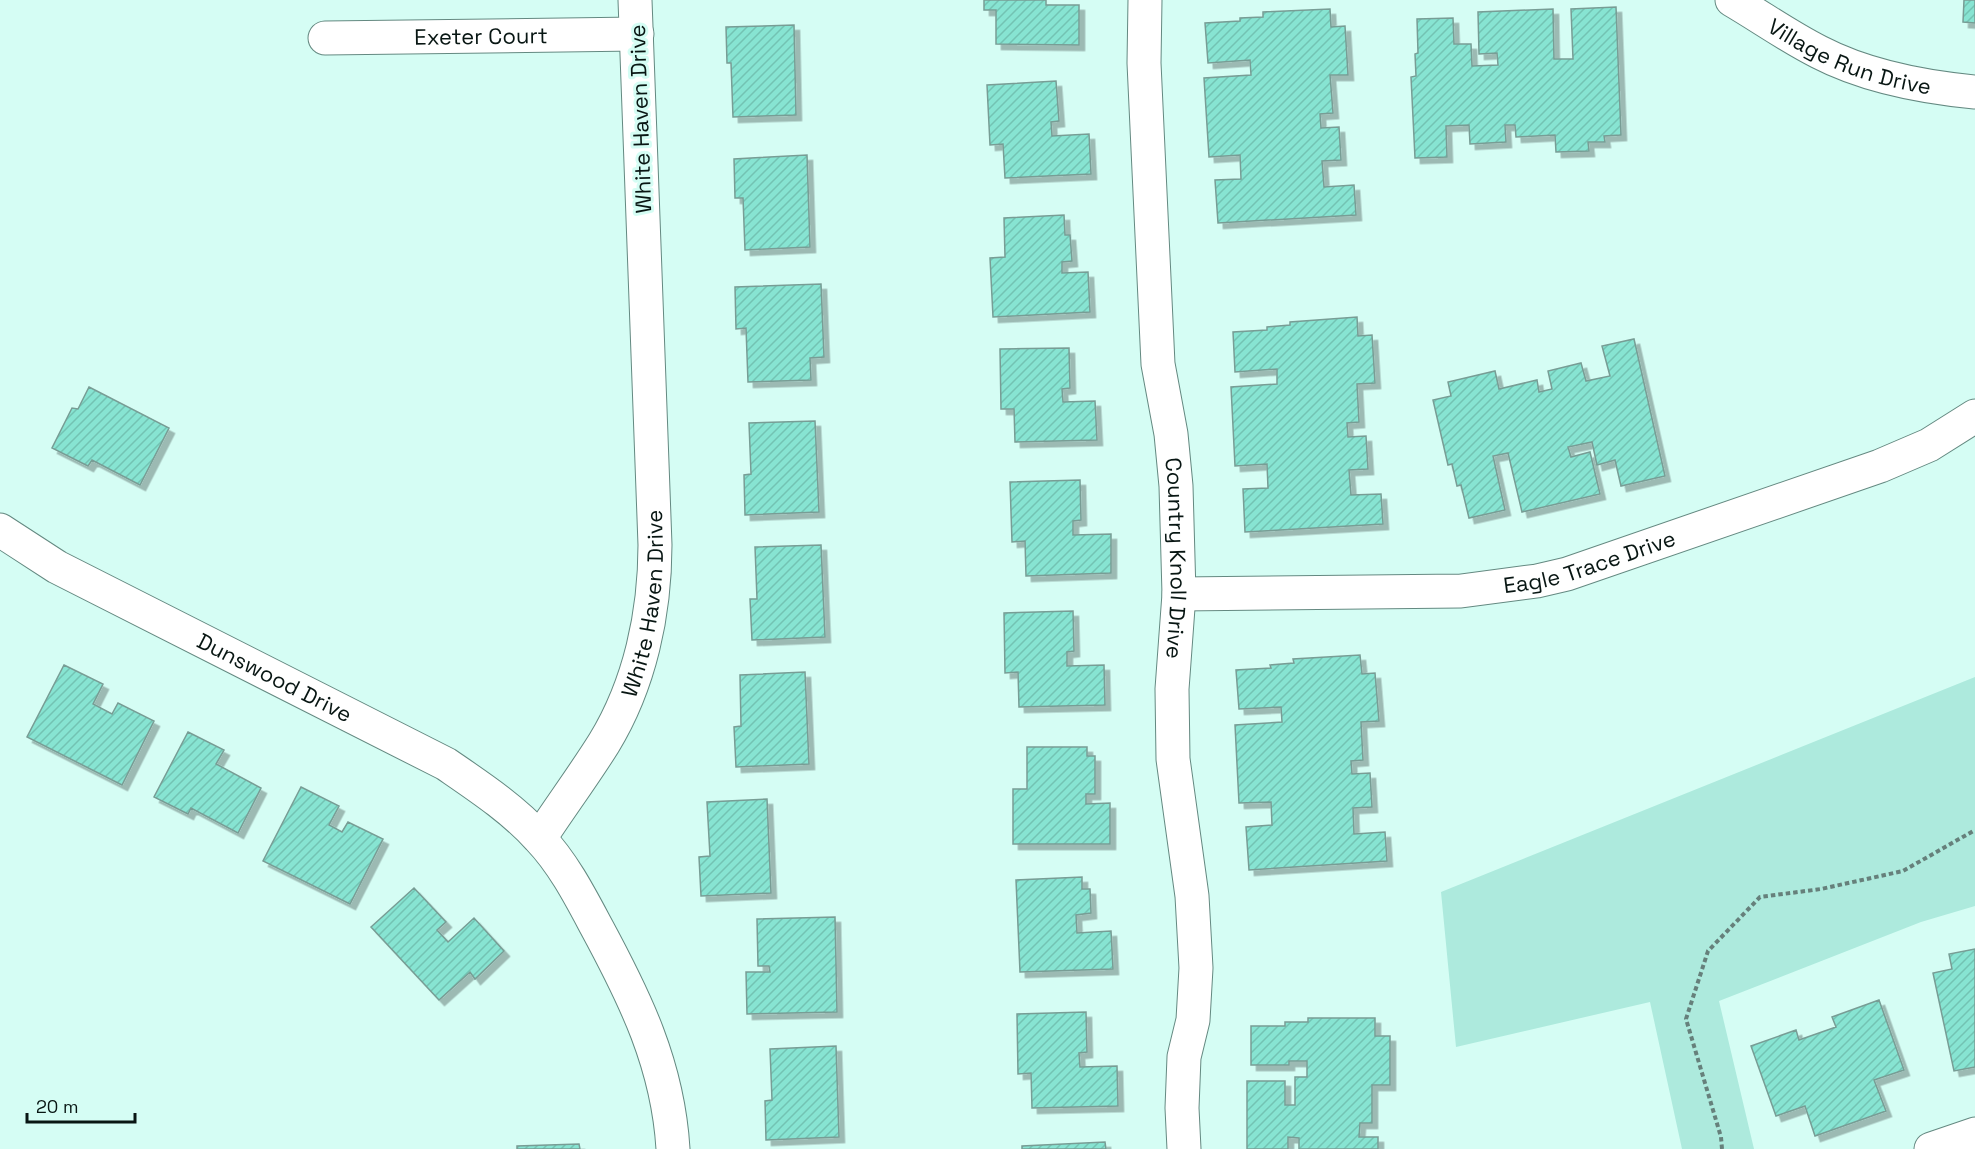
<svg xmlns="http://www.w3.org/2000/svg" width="1975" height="1149" font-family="'Space Grotesk',sans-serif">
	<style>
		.green { fill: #adeadd }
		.building { fill: url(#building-hatch); stroke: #789d95; stroke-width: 1.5; filter: url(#shadow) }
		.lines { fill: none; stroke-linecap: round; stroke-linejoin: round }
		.minor-casing { stroke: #648981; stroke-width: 35 }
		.path { stroke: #66807b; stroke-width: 4; stroke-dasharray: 4.5 3; stroke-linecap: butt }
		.minor { stroke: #fff; stroke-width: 33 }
		.labels { text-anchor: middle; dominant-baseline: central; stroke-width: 6; stroke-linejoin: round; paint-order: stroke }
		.street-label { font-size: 22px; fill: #081613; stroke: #d5fdf4 }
	</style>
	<defs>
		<pattern id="building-hatch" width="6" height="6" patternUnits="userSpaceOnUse" patternTransform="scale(1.5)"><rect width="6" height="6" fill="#87e4d2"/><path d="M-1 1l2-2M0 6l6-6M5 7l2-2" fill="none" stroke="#73c3b3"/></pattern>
		<filter id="shadow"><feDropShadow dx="5.5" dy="5.5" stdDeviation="0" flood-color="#0004"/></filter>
	</defs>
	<rect width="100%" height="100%" fill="#d5fdf4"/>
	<path class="green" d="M1975 677V906L1921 922 1719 1001 1754 1149H1682L1650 1002 1456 1047 1441 892Z"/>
	<path class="building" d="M984 0H1046V5H1079V45L996 44V10H984Z
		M1964 0H1975V23L1963 22Z
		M1616 7 1621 135 1604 136 1605 142H1588L1589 151 1556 152 1555 135 1516 137 1515 125H1505L1506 142 1470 144 1469 125 1446 126 1447 157 1415 158 1411 77 1416 76 1415 54 1418 53 1417 19 1453 18 1454 44H1471L1472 66 1498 65 1497 53 1479 54 1478 12 1553 9 1554 59H1573L1571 9Z
		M1330 9 1331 27 1345 26 1348 75H1330L1333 113 1320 114 1321 128 1339 127 1341 160 1322 161 1324 187 1354 185 1356 215 1218 223 1215 180 1241 179 1240 155 1209 157 1204 78 1251 75 1250 60 1208 63 1205 23 1240 21V18L1263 17V12Z
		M794 25 796 115 733 117 731 63H727L726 27Z
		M1056 81 1059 121 1051 122 1052 136 1089 134 1091 174 1005 178 1003 144 990 145 987 85Z
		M807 155 810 247 745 250 743 198H735L734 159Z
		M1064 215 1065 235H1070L1072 261 1062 262V273L1088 272 1090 312 993 317 990 258 1005 257 1004 218Z
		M821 284 824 357 810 358 811 380 748 382 746 328 736 329 735 287Z
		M1357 317 1358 336 1372 335 1375 383 1357 384 1359 422 1347 423 1348 437 1366 436 1368 469 1349 470 1351 495 1381 494 1383 524 1245 532 1243 489 1268 488 1267 464 1235 466 1231 387 1277 384V369L1235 372 1233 332 1267 330V327L1290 325V322Z
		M1634 339 1665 476 1621 486 1615 460 1597 465 1592 442 1568 447 1571 457 1590 452 1600 494 1522 512 1508 453 1493 456 1505 510 1469 518 1461 485 1457 486 1452 464 1448 465 1433 400 1451 396 1448 382 1495 371 1499 389 1537 380 1539 392 1552 389 1548 371 1581 363 1586 381 1610 376 1602 346Z
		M1069 348 1070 388 1062 389 1063 402 1095 401 1097 440 1015 442 1014 409H1001L1000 349Z
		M89 387 169 428 140 485 92 460 88 466 52 448 72 408 78 409Z
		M815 421 819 512 745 515 744 475 751 474 749 423Z
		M1080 480 1081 520 1073 521V535L1111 534V573L1026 576 1025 541 1012 542 1010 482Z
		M821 545 825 637 752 640 750 599H757L755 547Z
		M1073 611 1074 651 1067 652V666L1104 665 1105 705 1019 707 1018 672 1005 673 1004 613Z
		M1360 655 1362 674 1375 673 1379 721 1361 722 1363 760 1351 761 1352 774 1370 773 1372 807 1353 808 1354 834 1385 832 1387 861 1249 870 1246 827 1272 825 1271 802 1239 803 1235 725 1282 722 1281 707 1239 709 1236 670 1271 668 1270 665 1294 663 1293 659Z
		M64 665 103 684 93 704 112 714 118 703 154 721 122 785 27 737Z
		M805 672 809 764 736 767 734 727 741 726 740 675Z
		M188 732 224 750 216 764 261 788 238 833 191 808 188 814 154 797Z
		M1027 747H1087V756H1095V794H1086V804L1110 803V844H1013V789H1027Z
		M301 787 339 806 329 825 342 832 348 822 383 839 350 904 263 861Z
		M767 799 771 893 701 896 699 857 710 856 707 802Z
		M1082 877V889H1090L1091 913 1076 915 1077 933 1111 931 1113 969 1020 972 1016 880Z
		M414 888 446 922 437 930 448 942 474 918 504 951 475 979 470 972 439 1000 371 927Z
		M835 917 837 1012 747 1014 746 972H770L769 966H758L757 919Z
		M1975 949V1067L1954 1071 1933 973 1952 969 1949 954Z
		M1879 1000 1904 1070 1874 1080 1886 1111 1815 1136 1805 1106 1776 1116 1751 1046 1796 1030 1799 1040 1836 1027 1832 1017Z
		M1086 1012 1087 1052 1079 1053 1080 1067 1117 1066 1118 1106 1032 1108 1031 1073 1018 1074 1017 1014Z
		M1308 1018H1375V1036H1390V1085H1372V1123H1360L1359 1137H1378V1149H1299V1138L1288 1137V1149H1247V1081H1285V1105H1295V1077H1307V1061H1289V1065H1251V1026H1285V1022H1308Z
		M836 1046 839 1137 766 1140 765 1101 772 1100 770 1049Z
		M1105 1142 1106 1149H1022V1146Z
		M579 1144 580 1149H517V1146Z"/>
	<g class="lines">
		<defs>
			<g id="minor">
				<path id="s1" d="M1145 0 1144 63 1158 364 1171 434 1176 486 1179 594 1172 689 1173 759 1192 896 1196 968 1193 1020 1184 1057 1182 1108 1184 1149"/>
				<path id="s2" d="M1732 0C1761 17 1789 37 1819 52 1867 77 1922 87 1975 92"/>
				<path id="s3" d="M325 38 637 34"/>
				<path id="s4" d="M0 530 57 567 446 764C478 786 513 809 539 838 563 863 580 896 596 926 635 998 668 1065 673 1149"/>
				<path id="s5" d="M1179 594 1461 591 1537 581 1567 574 1880 466 1929 445 1975 416"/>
				<path id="s6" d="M540 838C561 806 584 775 604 743 640 684 655 613 655 545L635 0"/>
				<path d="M1931 1149 1975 1134"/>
			</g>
		</defs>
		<use href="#minor" class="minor-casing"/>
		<path class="path" d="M1722 1149 1721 1137 1686 1019 1708 951 1760 897 1821 889 1903 871 1975 830"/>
		<use href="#minor" class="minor"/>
	</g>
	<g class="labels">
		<g class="street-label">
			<text stroke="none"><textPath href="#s3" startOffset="156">Exeter Court</textPath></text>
			<text stroke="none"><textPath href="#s2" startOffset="132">Village Run Drive</textPath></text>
			<text transform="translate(640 119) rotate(-92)">White Haven Drive</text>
			<text stroke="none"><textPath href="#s1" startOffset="560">Country Knoll Drive</textPath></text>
			<text stroke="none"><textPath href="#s5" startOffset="414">Eagle Trace Drive</textPath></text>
			<text stroke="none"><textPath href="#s6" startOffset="262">White Haven Drive</textPath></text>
			<text stroke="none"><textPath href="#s4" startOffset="312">Dunswood Drive</textPath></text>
		</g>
	</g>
	<path d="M27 1113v9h108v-9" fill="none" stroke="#081613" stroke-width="3"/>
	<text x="36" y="1113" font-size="18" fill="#081613" stroke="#d5fdf4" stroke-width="4.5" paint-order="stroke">20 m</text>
</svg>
